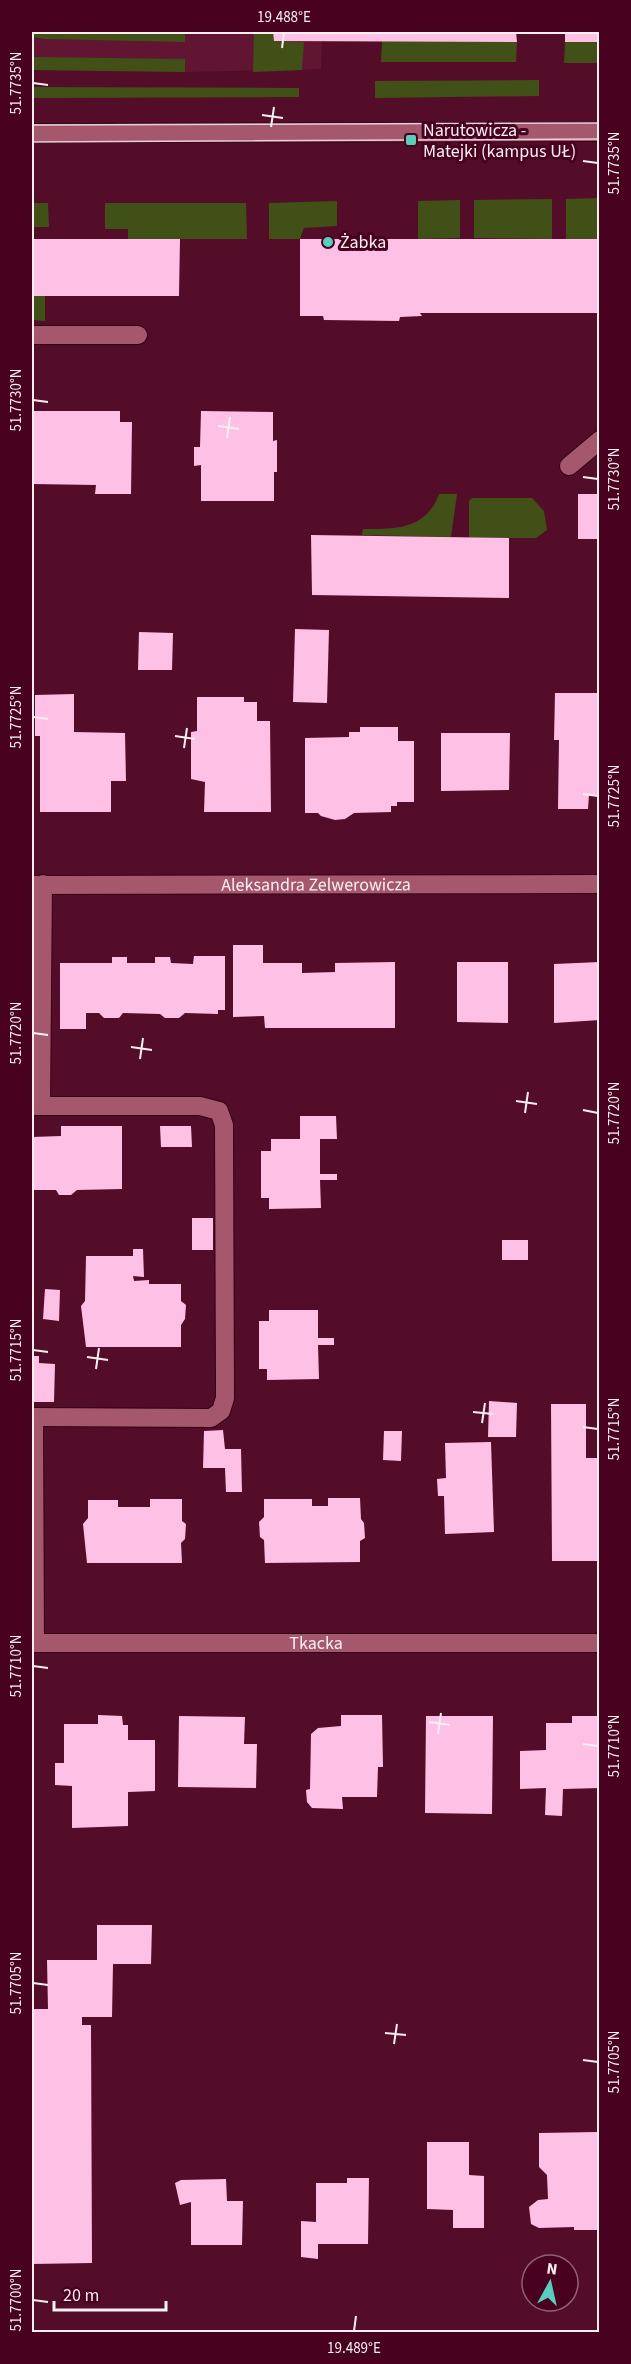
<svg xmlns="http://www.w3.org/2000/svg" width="631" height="2364" font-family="'Source Sans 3',sans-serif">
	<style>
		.built { fill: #621433 }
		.green { fill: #415017 }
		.building { fill: #ffc0e5 }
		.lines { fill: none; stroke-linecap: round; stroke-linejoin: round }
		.minor-casing { stroke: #310012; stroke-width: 20 }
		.minor { stroke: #a4576d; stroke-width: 18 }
		.tram { stroke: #e4d2d8; stroke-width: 1.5 }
		.ticks { fill: none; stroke: #f9eff1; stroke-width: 2 }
		.poi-dot { fill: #5acebd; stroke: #48011f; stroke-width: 2 }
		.labels { text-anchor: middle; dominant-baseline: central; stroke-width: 6; stroke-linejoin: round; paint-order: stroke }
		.poi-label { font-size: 18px; fill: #f9eff1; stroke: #48011f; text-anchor: start }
		.street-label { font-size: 18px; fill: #f9eff1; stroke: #48011f }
		.neatline { fill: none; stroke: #f9eff1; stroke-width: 2 }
		.ticks-label { font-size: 15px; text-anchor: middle; fill: #f9eff1 }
	</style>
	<rect width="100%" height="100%" fill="#540d29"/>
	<path class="built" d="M32 32H322L321 69 185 72 32 70Z"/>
	<path class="green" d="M32 32H185V42L46 39 32 37Z
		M254 32H273L274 41 304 42 302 70 253 72Z
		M382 41 517 42 516 62H381Z
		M565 42H599V63H564Z
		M32 57 185 59V72L32 70Z
		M539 80V96L375 98V81Z
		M32 87 299 88V97L32 98Z
		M599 198V239H566V199Z
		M552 199V239L474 238V200Z
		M460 200V238L418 239V201Z
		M337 201V226L304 228 300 239H269V203Z
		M32 203H48L49 227H32Z
		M105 203H246L247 239H128V229H105Z
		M32 296H45V321L32 320Z
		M439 494H457L451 537 362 535 363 529C395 529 426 530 439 494Z
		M472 498H532L544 511 547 530 536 538H469V501Z"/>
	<path class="building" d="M273 32H516L517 42 274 41Z
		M565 32H600V42H565Z
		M32 239H180L179 296H32Z
		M300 239H600V313H420L422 316 400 317 399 321 324 320 323 316H300Z
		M32 411H120V422H132L131 494H95L96 485 32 484Z
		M201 411 273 412V441L277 440V472H274V501H201V465L194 466V447H200Z
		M578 494H600V539H578Z
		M311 535 509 538V598L312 595Z
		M295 629 329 630 327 703 293 702Z
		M139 632 173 633 172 670H138Z
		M555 693H600V795H589L588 809H558L559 740H554Z
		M74 694V732L125 733 126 781H111V812H40V736H35V695Z
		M197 697H244V702H257V721H270L271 812H204L205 782 191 779V732L197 731Z
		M360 727H398V741H414V802H397V806H391V812L354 813 345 819 335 820 321 816 318 813H305V738L349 737V732H360Z
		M441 733H510L509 790 441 791Z
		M233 945H263V963H302V973L335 972V963L395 962V1028H265L264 1016 233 1017Z
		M194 956H225V1010H218V1014L185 1013 179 1018H165L160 1014 123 1013 119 1018H104L99 1013H86V1029H60V963H112V957H127V963H155V957H170L171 963 193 964Z
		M457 962H508V1023L457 1022Z
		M600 962V1020L554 1023V964Z
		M300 1116H336L337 1139H320V1174H337V1180H320L321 1208 269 1209V1198H261V1151H271V1139H300Z
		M61 1126H122V1189L77 1190 71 1195H59L56 1190H32V1137L61 1136Z
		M160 1126H191L192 1147H161Z
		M192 1218H213V1250H192Z
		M502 1240H528V1260H502Z
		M133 1249H143L144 1277 133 1276 134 1281 149 1280V1284H181V1301L186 1305 185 1319 181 1325V1347H86L81 1306 85 1301 86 1256H133Z
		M45 1289 60 1290 59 1321 43 1319Z
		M269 1310H318V1338H334V1345H318L319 1379 267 1380V1369H259V1321H269Z
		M32 1356H39V1363L55 1364 54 1402H32Z
		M489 1401 517 1403 516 1437H488Z
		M551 1404H586V1458H600V1561H552Z
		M223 1430 225 1449H241L242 1492H226L225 1468H203L204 1431Z
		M384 1431H402L401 1461 383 1460Z
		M491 1442 494 1532 445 1534 444 1496H438L437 1479 446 1478 445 1443Z
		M328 1498H360L361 1519 364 1523 365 1538 360 1541V1562L265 1563 264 1540 260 1537 259 1522 264 1517V1499H312V1506H328Z
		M150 1499H182V1521L186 1524 185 1539 181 1543 182 1563H87L83 1524 88 1518V1500H118V1507H150Z
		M98 1715 122 1716 123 1725H128V1740H155V1791L128 1792V1826L72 1828V1786L55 1785V1763H64V1724H98Z
		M341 1715H382L383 1767H378L377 1797H342L343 1809 312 1808 307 1802 306 1790 310 1789 311 1734 318 1728 341 1726Z
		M179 1716 245 1717 244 1744H257L256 1788 178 1787Z
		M426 1716H493L492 1814 425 1813Z
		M572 1716H600V1788L563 1789 562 1816 545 1815 546 1788 520 1789V1751L546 1750V1723H572Z
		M97 1925H152L151 1964H113L112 2017H82V2025H91L92 2263 32 2264V2009H48L47 1960H97Z
		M597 2132 600 2230H574V2227L539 2228 531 2224 529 2207 538 2200 548 2199 547 2175 539 2167V2133Z
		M427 2142H469V2175L484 2176V2228H453V2210L427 2209Z
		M347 2178H369L368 2244H318V2259L301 2257V2221L316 2222V2183H347Z
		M226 2179 227 2201H243L242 2245H191V2202L180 2205 175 2183 181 2180Z"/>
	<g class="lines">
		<defs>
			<g id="minor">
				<path d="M32 133 600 132"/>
				<path d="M32 335H138"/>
				<path d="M569 466 600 440"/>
				<path id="s1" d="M32 885 600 884"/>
				<path d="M32 1106H200L219 1111 224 1125 225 1398 221 1411 211 1418 32 1417"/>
				<path d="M41 1106 43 884"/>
				<path d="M34 1417 35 1643"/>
				<path id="s2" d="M32 1643H600"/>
			</g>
		</defs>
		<use href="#minor" class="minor-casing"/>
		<use href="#minor" class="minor"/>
		<path class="tram" d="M32 125 600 123
			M32 142 600 139"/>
	</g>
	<path class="ticks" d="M282 48 284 33M33 83 48 85M262 115 283 118M271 127 274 107M583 161 598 163M33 400 48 402M218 426 239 429M227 438 230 417M583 477 598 479M33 717 48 719M175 736 195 739M184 748 187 728M583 794 598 796M33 1033 48 1035M131 1047 152 1050M140 1059 143 1038M516 1101 537 1104M583 1110 598 1113M525 1113 528 1092M33 1350 48 1352M87 1357 108 1360M96 1369 99 1348M473 1412 493 1414M482 1423 485 1403M583 1427 598 1429M33 1666 48 1668M429 1722 450 1725M438 1734 441 1713M583 1744 598 1746M33 1983 48 1985M385 2033 406 2035M394 2044 397 2024M583 2060 598 2062M33 2300 48 2302M354 2331 356 2316"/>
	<g class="poi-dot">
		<rect x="405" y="134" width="12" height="12" rx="3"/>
		<circle cx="328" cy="242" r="6"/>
	</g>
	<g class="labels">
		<g class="poi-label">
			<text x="423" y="130">Narutowicza -<tspan x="423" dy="21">Matejki (kampus UŁ)</tspan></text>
			<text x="340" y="242">Żabka</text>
		</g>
		<g class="street-label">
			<text stroke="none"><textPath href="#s1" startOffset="284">Aleksandra Zelwerowicza</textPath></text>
			<text stroke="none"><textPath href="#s2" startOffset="284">Tkacka</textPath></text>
		</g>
	</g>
	<rect width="631" height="2364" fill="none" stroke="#48011f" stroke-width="66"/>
	<g transform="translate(550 2283) rotate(8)"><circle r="28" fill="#48011f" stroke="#8f6073" stroke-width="1.5"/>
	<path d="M0-4.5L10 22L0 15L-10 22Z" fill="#5acebd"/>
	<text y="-9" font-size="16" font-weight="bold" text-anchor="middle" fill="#f9eff1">N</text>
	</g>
	<path d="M54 2301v9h112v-9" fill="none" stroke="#f9eff1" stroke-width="3"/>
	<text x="63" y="2301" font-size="18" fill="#f9eff1" stroke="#48011f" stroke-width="4.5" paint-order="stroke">20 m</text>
	<rect x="33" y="33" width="565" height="2298" class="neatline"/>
	<g class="ticks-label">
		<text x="284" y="22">19.488°E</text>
		<text transform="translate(16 83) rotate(-90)" y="5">51.7735°N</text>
		<text transform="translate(614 163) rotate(-90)" y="5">51.7735°N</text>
		<text transform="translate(16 400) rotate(-90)" y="5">51.7730°N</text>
		<text transform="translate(614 479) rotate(-90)" y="5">51.7730°N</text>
		<text transform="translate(16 717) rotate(-90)" y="5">51.7725°N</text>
		<text transform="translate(614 796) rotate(-90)" y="5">51.7725°N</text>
		<text transform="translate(16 1033) rotate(-90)" y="5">51.7720°N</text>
		<text transform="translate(614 1113) rotate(-90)" y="5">51.7720°N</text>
		<text transform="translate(16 1350) rotate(-90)" y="5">51.7715°N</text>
		<text transform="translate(614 1429) rotate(-90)" y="5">51.7715°N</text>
		<text transform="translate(16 1666) rotate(-90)" y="5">51.7710°N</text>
		<text transform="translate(614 1746) rotate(-90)" y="5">51.7710°N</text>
		<text transform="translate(16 1983) rotate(-90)" y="5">51.7705°N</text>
		<text transform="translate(614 2062) rotate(-90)" y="5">51.7705°N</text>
		<text transform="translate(16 2300) rotate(-90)" y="5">51.7700°N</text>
		<text x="354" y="2353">19.489°E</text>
	</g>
</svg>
